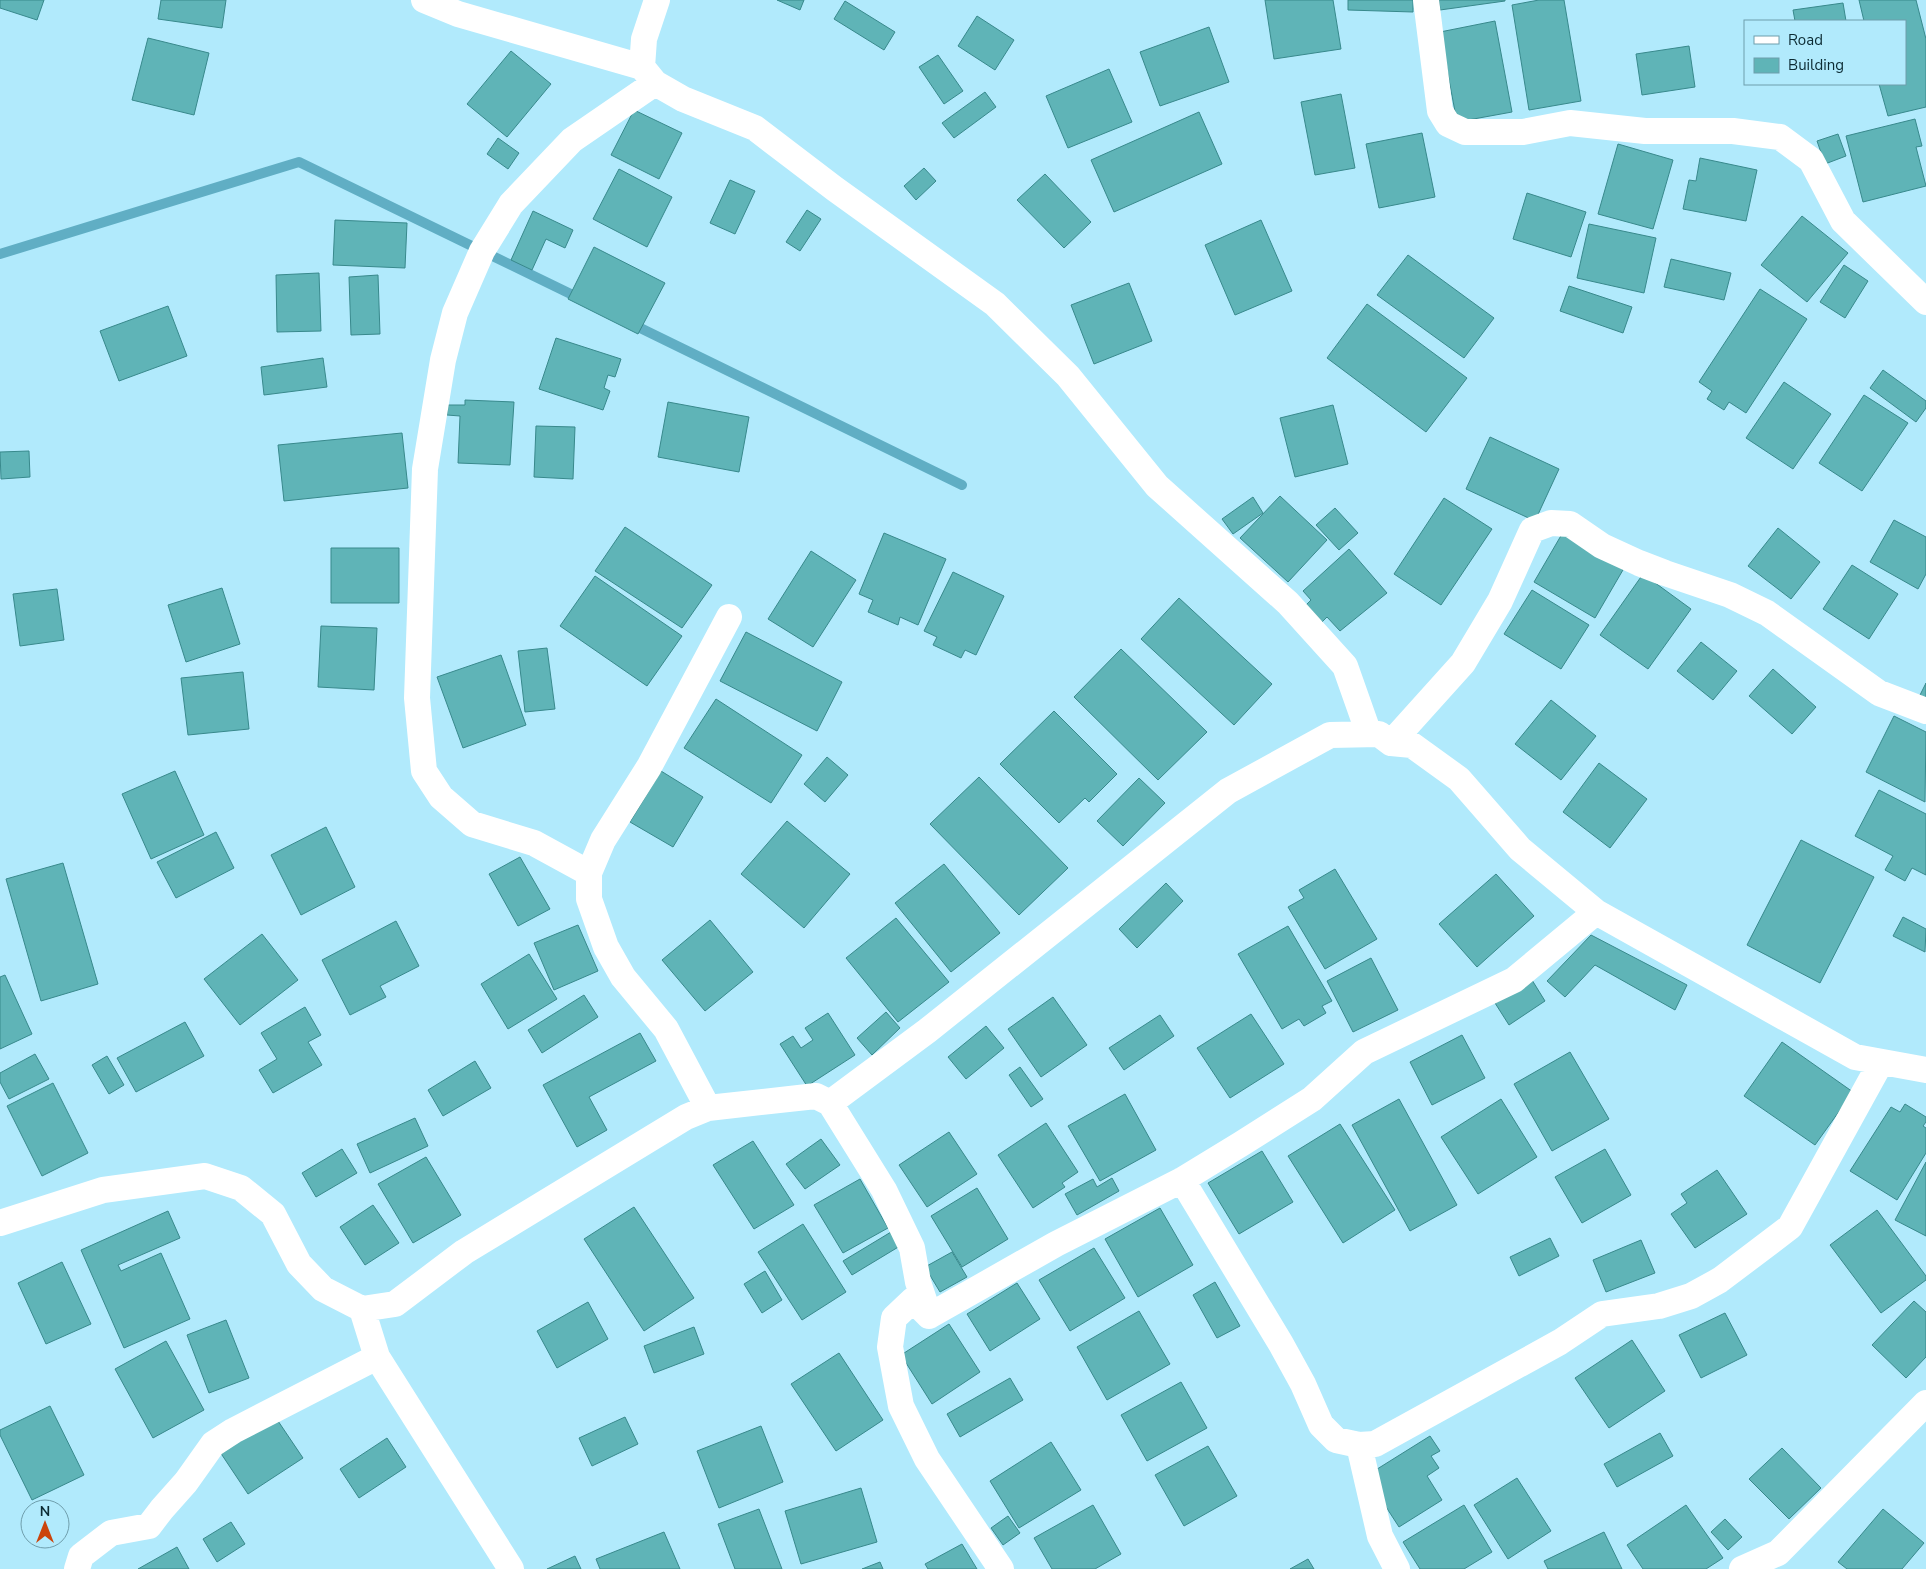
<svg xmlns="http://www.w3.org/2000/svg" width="1926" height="1569" font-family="'Nunito Sans',sans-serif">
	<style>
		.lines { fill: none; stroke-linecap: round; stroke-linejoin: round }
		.stream { stroke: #60aec4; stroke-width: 10 }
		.building { fill: #5fb4b7; stroke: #38898c }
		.minor { stroke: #fff; stroke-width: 26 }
	</style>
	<rect width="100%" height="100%" fill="#b1eafc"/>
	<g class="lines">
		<path class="stream" d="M0 254 299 162 581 299
			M630 323 962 485"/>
	</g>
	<path class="building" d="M0 0H44L37 20 0 8Z
		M161 0H226L222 28 158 19Z
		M777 0H804L800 10Z
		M1265 0H1333L1341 49 1274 59Z
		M1348 0H1413V12L1348 10Z
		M1439 0H1505V1L1440 10Z
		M1539 0H1564L1581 101 1529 110 1512 5Z
		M1859 0H1916L1926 39V107L1888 116 1879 84H1905V21H1864Z
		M845 1 895 32 884 50 834 19Z
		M1843 3 1846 21H1795L1793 10Z
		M977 16 1014 40 995 70 958 46Z
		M1495 21 1512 112 1457 122 1440 32Z
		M1209 27 1229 82 1160 106 1140 52Z
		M148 38 209 53 194 115 132 100Z
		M1689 46 1695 87 1642 95 1636 54Z
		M511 51 551 84 507 137 467 104Z
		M938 55 963 91 944 104 919 67Z
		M1109 69 1132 122 1068 148 1046 96Z
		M985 92 996 107 954 138 942 123Z
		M1341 94 1355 168 1315 175 1301 102Z
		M634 110 682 133 659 179 611 155Z
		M1199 112 1222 164 1114 212 1091 160Z
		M1915 119 1922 146 1916 147 1926 186 1863 202 1846 136Z
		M1422 133 1435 197 1379 208 1366 144Z
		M1838 134 1846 156 1825 164 1817 141Z
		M498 138 519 153 508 169 487 154Z
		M1618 144 1673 160 1653 229 1598 214Z
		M1700 158 1757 170 1746 221 1683 209 1689 180 1696 181Z
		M924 168 936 181 916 200 904 186Z
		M619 169 672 197 647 247 593 219Z
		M1045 174 1091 222 1064 248 1017 200Z
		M730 180 755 191 735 234 710 223Z
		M1527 193 1586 212 1571 257 1513 239Z
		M807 210 821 219 800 251 786 242Z
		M533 211 573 230 565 248 546 239 532 270 511 260Z
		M1802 216 1848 253 1807 302 1761 265Z
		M335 220 407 223 405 268 333 265Z
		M1261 220 1292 291 1235 315 1205 245Z
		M1589 224 1656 238 1644 293 1577 278Z
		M594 247 665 283 638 334 568 299Z
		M1408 255 1494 318 1464 358 1377 295Z
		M1671 259 1731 273 1724 300 1664 287Z
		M1844 265 1868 281 1845 318 1820 302Z
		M319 273 321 331 277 332 276 275Z
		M378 275 380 334 351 335 349 277Z
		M1129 283 1152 341 1094 364 1071 305Z
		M1569 286 1632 307 1623 333 1560 311Z
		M1760 289 1807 319 1746 413 1729 402 1724 410 1707 399 1712 391 1699 382Z
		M1367 304 1467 378 1426 432 1327 358Z
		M168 306 187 356 119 381 100 331Z
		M556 338 621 359 615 377 608 375 604 388 610 391 603 410 539 389Z
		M323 358 327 387 264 395 261 367Z
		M1883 370 1926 401V408L1916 422 1870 388Z
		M1784 382 1831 414 1793 469 1746 438Z
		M1864 395 1908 423 1862 491 1819 463Z
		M465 400 514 402 510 465 458 463 460 416 447 415 448 405H465Z
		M668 402 749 417 739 472 658 457Z
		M1333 405 1348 464 1295 477 1280 418Z
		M536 426 575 427 573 479 534 477Z
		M402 433 408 488 284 501 278 445Z
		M1490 437 1559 469 1535 521 1466 489Z
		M29 451 30 477 1 479 0 452Z
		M1280 496 1327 540 1288 582 1240 538Z
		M1253 497 1263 513 1233 534 1222 519Z
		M1444 498 1492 529 1441 605 1394 574Z
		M1335 508 1358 533 1339 550 1316 525Z
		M1894 520 1926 537V574L1918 589 1870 562Z
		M625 527 712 585 682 628 595 571Z
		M1566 527 1627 563 1595 618 1534 582Z
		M1778 528 1820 562 1791 599 1748 566Z
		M884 533 946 559 918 625 900 617 898 625 868 612 873 600 859 594Z
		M331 548H399V603H331Z
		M1349 549 1387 593 1340 631 1327 617 1322 622 1306 605 1311 600 1303 591Z
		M811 551 856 580 813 647 768 619Z
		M1852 565 1898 594 1869 639 1823 609Z
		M953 572 1004 596 976 655 965 650 961 658 933 645 937 637 924 631Z
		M1643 574 1691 609 1648 669 1600 635Z
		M595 576 682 636 647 686 560 626Z
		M222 588 240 644 186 662 168 605Z
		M57 589 64 640 20 646 13 594Z
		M1532 590 1589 625 1561 669 1504 634Z
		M1179 598 1272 684 1234 725 1141 639Z
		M321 626 377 628 374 690 318 687Z
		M746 632 842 682 817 731 720 681Z
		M1701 642 1737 671 1713 700 1677 671Z
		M547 648 555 709 525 712 518 651Z
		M1121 649 1207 732 1158 780 1074 697Z
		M501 655 526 725 463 748 437 677Z
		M1773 669 1816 707 1792 734 1749 696Z
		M243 672 249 729 188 735 181 678Z
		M1926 683V699L1920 695Z
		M716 699 802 755 771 803 684 748Z
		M1551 700 1596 736 1561 780 1515 744Z
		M1054 711 1117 774 1089 802 1085 798 1059 823 1000 764Z
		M1894 716 1926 732 1925 802 1866 772Z
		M827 757 848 775 825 802 804 784Z
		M1599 763 1647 799 1610 848 1563 812Z
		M175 771 204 835 151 859 122 794Z
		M661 771 703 797 673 847 630 822Z
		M979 777 1068 868 1019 915 930 824Z
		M1139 778 1165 803 1123 846 1097 821Z
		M1879 790 1926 814V875L1912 868 1905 881 1885 870 1893 856 1855 836Z
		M787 821 850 874 804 928 741 874Z
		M326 827 355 887 301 915 271 855Z
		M216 832 234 868 176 898 157 862Z
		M1801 840 1874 877 1820 983 1747 945Z
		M520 857 550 909 518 926 489 874Z
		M63 863 98 984 41 1001 6 879Z
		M944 864 1000 933 951 972 895 903Z
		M1335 869 1377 939 1325 969 1288 907 1304 898 1299 890Z
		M1496 874 1534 916 1477 967 1439 924Z
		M1166 883 1183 901 1137 948 1119 929Z
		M1903 917 1926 929 1925 952 1893 936Z
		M896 918 949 982 898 1022 846 958Z
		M710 920 753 972 705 1011 662 960Z
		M396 921 419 966 380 986 386 997 350 1015 322 960Z
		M578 925 598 971 554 990 534 943Z
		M1288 926 1332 1001 1322 1006 1326 1013 1304 1026 1299 1019 1282 1029 1238 954Z
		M262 934 298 980 240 1025 204 979Z
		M1591 935 1687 985 1675 1010 1595 965 1565 997 1547 981Z
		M529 954 557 999 508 1029 481 984Z
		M1371 958 1398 1010 1353 1032 1327 981Z
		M5 975 32 1034 0 1049V977Z
		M1532 980 1545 1001 1509 1025 1495 1003Z
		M584 995 598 1017 542 1053 528 1030Z
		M1053 997 1087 1045 1041 1077 1008 1029Z
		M305 1007 321 1035 308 1042 322 1065 273 1093 259 1070 277 1059 261 1033Z
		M886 1012 900 1028 872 1055 857 1038Z
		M828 1013 855 1055 807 1086 780 1044 793 1036 801 1048 813 1040 805 1028Z
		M1251 1014 1284 1064 1230 1098 1197 1048Z
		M1160 1015 1174 1036 1124 1070 1109 1048Z
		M185 1022 204 1056 136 1092 117 1058Z
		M986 1026 1004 1048 966 1079 948 1057Z
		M640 1033 656 1061 589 1097 607 1130 577 1147 543 1085Z
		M1462 1035 1485 1078 1432 1105 1410 1062Z
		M1782 1042 1853 1092 1815 1145 1744 1096Z
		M1570 1052 1609 1119 1552 1151 1514 1084Z
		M35 1054 49 1079 9 1099 0 1082V1073Z
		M107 1056 124 1085 109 1094 92 1065Z
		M475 1061 491 1088 443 1116 428 1090Z
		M1020 1067 1043 1099 1031 1107 1009 1075Z
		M53 1083 88 1153 42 1176 7 1106Z
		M1125 1094 1156 1150 1100 1181 1068 1126Z
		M1399 1099 1457 1205 1410 1231 1352 1125Z
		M1501 1099 1537 1157 1478 1194 1441 1137Z
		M1905 1104 1926 1117V1122L1923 1126 1926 1128V1153L1897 1200 1850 1171 1891 1107 1900 1112Z
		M415 1118 428 1146 370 1173 357 1144Z
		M1046 1123 1078 1172 1062 1183 1065 1187 1033 1208 998 1155Z
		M1340 1124 1395 1210 1343 1243 1288 1156Z
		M949 1132 977 1174 927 1207 899 1165Z
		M821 1139 840 1165 805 1189 786 1164Z
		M753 1141 794 1205 754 1229 713 1165Z
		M342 1149 357 1173 316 1197 302 1173Z
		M1605 1149 1631 1195 1582 1223 1555 1177Z
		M1262 1151 1293 1202 1239 1234 1208 1183Z
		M426 1157 461 1215 413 1243 378 1184Z
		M1926 1162V1236L1895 1220Z
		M1717 1170 1747 1214 1695 1248 1671 1214 1687 1203 1681 1194Z
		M1112 1178 1119 1191 1077 1215 1065 1194 1093 1179 1097 1187Z
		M860 1179 888 1228 843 1253 814 1205Z
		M977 1188 1008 1239 962 1267 931 1216Z
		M373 1205 399 1243 365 1265 340 1227Z
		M634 1207 694 1298 644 1331 584 1239Z
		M1160 1208 1193 1265 1138 1297 1105 1239Z
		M1877 1210 1926 1276V1280L1881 1313 1830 1245Z
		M168 1211 180 1238 118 1265 121 1271 161 1253 190 1319 124 1348 81 1250Z
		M803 1224 846 1292 802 1320 758 1252Z
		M891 1232 900 1246 852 1275 843 1261Z
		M1550 1238 1559 1256 1519 1276 1510 1257Z
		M1641 1240 1655 1273 1606 1292 1593 1260Z
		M1094 1248 1125 1298 1070 1331 1039 1280Z
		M952 1252 967 1277 940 1292 925 1267Z
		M62 1262 91 1324 46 1344 18 1283Z
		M765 1271 782 1300 762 1313 744 1284Z
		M1215 1282 1240 1326 1217 1338 1193 1295Z
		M1017 1283 1040 1319 990 1351 967 1314Z
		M1914 1301 1926 1312V1357L1906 1378 1872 1345Z
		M588 1302 608 1339 557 1368 537 1331Z
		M1139 1311 1170 1364 1107 1400 1077 1347Z
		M1725 1313 1747 1355 1701 1378 1679 1335Z
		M226 1320 249 1378 209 1393 187 1335Z
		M949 1324 980 1372 932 1404 901 1355Z
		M694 1327 704 1354 654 1373 644 1346Z
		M1632 1340 1665 1391 1609 1428 1575 1378Z
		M166 1341 204 1410 153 1438 115 1369Z
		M839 1353 883 1420 836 1451 791 1384Z
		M1010 1378 1023 1400 960 1437 947 1414Z
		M1181 1382 1207 1428 1147 1461 1121 1415Z
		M50 1406 84 1475 32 1500 0 1435V1430Z
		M274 1415 303 1458 248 1494 220 1452Z
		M625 1417 638 1444 592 1466 579 1438Z
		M761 1426 783 1482 719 1508 697 1451Z
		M1660 1433 1673 1456 1617 1487 1604 1464Z
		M1430 1436 1440 1451 1431 1456 1439 1468 1427 1476 1442 1500 1399 1527 1366 1476Z
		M387 1438 406 1467 359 1498 340 1469Z
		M1051 1442 1081 1490 1019 1528 990 1481Z
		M1208 1446 1237 1496 1184 1526 1155 1475Z
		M1782 1448 1821 1488 1789 1519 1749 1479Z
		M1517 1478 1551 1531 1508 1559 1474 1505Z
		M861 1488 877 1542 801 1564 785 1511Z
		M1093 1505 1121 1554 1095 1569H1052L1034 1538Z
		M1464 1505 1492 1552 1464 1569H1420L1403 1542Z
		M1686 1505 1723 1558 1706 1569H1643L1627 1545Z
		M759 1509 782 1569H735L718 1524Z
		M1883 1509 1924 1543 1902 1569H1847L1838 1562Z
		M1008 1516 1020 1533 1003 1545 991 1528Z
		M1725 1519 1742 1537 1728 1550 1711 1532Z
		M231 1522 245 1544 217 1562 203 1539Z
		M664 1532 680 1569H600L596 1559Z
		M1604 1532 1622 1569H1548L1544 1561Z
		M962 1544 977 1569H928L925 1564Z
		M177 1547 189 1569H138Z
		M575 1556 581 1569H547Z
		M1308 1559 1314 1569H1290Z
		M880 1562 883 1569H862Z"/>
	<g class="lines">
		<path class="minor" d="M424 0 458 14 642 67
			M657 0 644 39 642 67 655 83 683 99 755 128 835 189 995 304 1068 376 1157 486 1288 603 1345 666 1369 734
			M1426 0 1440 111 1448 124 1465 132H1523L1570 123 1645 131H1733L1780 137 1811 160 1843 221 1926 302
			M1391 743 1463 663 1500 601 1532 530 1551 523 1570 524 1602 546 1639 563 1665 573 1730 595 1767 613 1879 693 1926 711
			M589 873 534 843 472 824 441 797 424 771 417 698 425 469 443 360 455 313 482 251 511 204 572 140 655 83
			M830 1103 884 1190 912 1248 918 1282 929 1315
			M708 1108 666 1029 623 977 606 947 589 899V873L603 840 649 767 729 617
			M1182 1180 1281 1344 1303 1384 1321 1425 1336 1440 1359 1445 1375 1444 1560 1342 1602 1314 1659 1306 1691 1296 1720 1280 1790 1227 1881 1062
			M0 1223 103 1190 205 1176 241 1188 273 1214 299 1264 323 1289 362 1309 395 1304 464 1252 686 1117 708 1108 816 1096 830 1103 927 1031 1228 791 1330 735 1379 734 1391 743 1412 745 1459 779 1520 849 1596 912 1855 1057 1926 1070
			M362 1309 377 1357 511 1569
			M929 1316 1056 1244 1182 1180 1241 1144 1312 1099 1364 1052 1514 980 1596 912
			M929 1316 913 1300 894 1318 890 1347 901 1406 927 1459 1001 1569
			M1359 1445 1380 1536 1397 1569
			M77 1569 81 1556 111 1533 149 1526 162 1509 186 1482 213 1444 233 1431 377 1357
			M1742 1569 1778 1553 1926 1403"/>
	</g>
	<rect x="1744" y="20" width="162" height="65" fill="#b1eafc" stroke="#6f9eac"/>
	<rect x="1754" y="36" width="25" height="8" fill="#ffffff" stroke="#6f9eac"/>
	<text x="1788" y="45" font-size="15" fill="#0c2b33">Road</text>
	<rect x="1754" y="58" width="25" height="15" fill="#5fb4b7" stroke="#6f9eac"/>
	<text x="1788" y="70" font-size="15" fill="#0c2b33">Building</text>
	<g transform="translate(45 1524)"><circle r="24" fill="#b1eafc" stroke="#6f9eac"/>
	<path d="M0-4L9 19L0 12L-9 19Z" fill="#cb440b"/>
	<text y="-8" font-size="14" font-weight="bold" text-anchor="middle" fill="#0c2b33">N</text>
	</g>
</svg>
